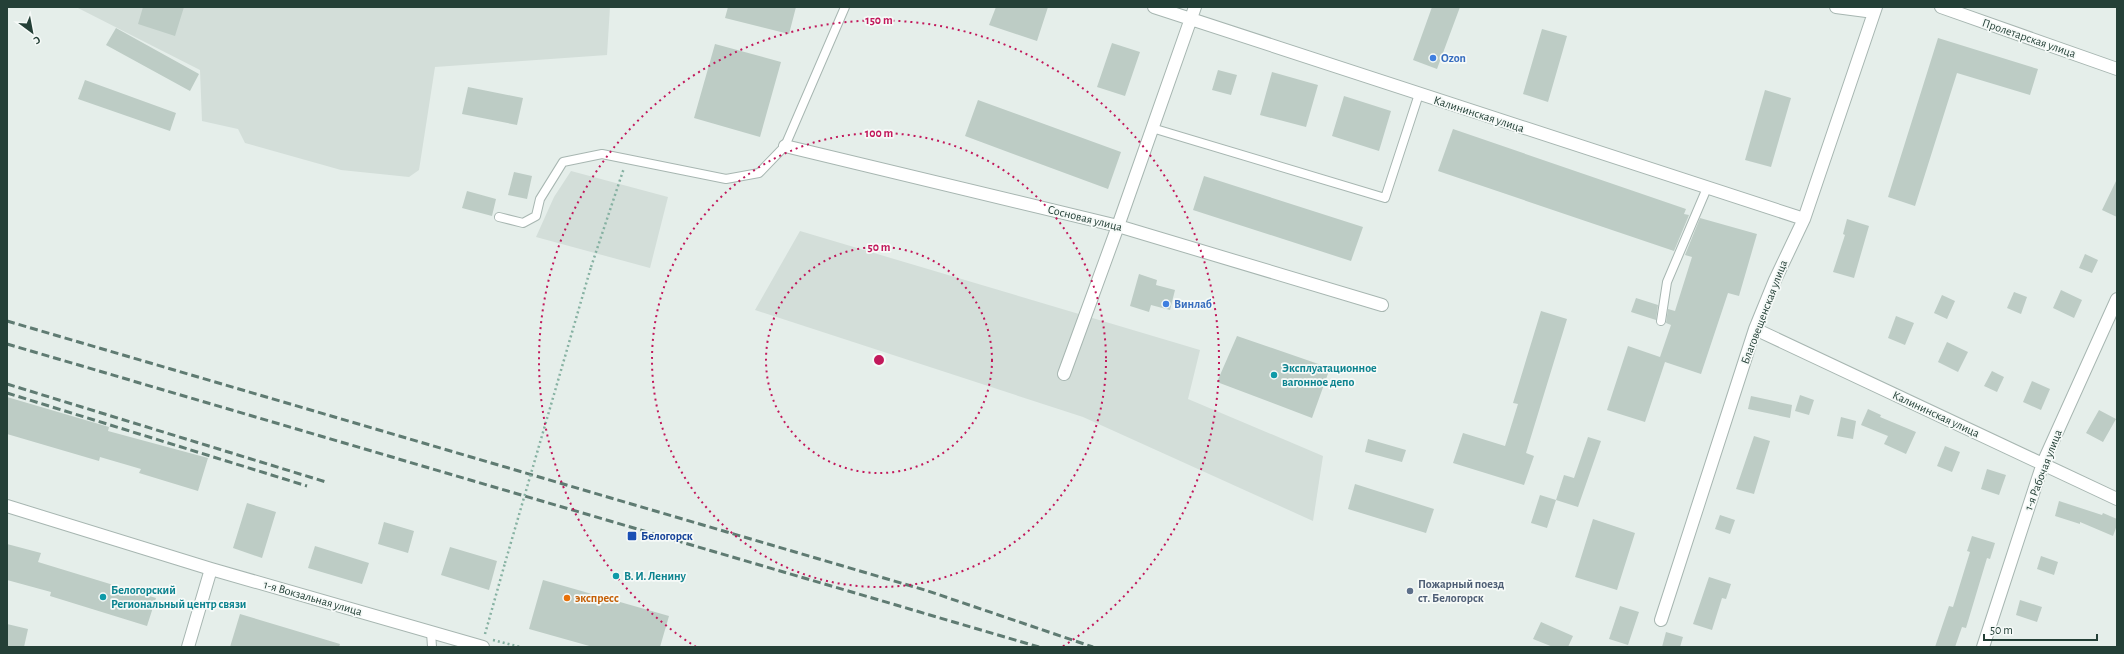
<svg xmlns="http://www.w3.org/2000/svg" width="2124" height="654" font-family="'Alegreya Sans',sans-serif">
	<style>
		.built { fill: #d3ded9 }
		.building { fill: #bdccc5 }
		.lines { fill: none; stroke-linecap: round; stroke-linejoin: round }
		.service-casing { stroke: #a7b6b1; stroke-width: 10 }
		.minor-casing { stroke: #a7b6b1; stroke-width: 14 }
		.path { stroke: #86b1a2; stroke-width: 2.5; stroke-dasharray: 2 3; stroke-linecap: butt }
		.service { stroke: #fff; stroke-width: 8 }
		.minor { stroke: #fff; stroke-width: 12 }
		.rail { stroke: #5f7b72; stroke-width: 3; stroke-dasharray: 8 4; stroke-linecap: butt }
		.path-bridge { stroke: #86b1a2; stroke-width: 2.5; stroke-dasharray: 2 3; stroke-linecap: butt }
		.ring { fill: none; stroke: #c2185b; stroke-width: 2; stroke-dasharray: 2 4 }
		.shop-dot { fill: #3f7fe0; stroke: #f6faf8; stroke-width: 1.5 }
		.culture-dot { fill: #0f9aa8; stroke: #f6faf8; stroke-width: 1.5 }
		.transit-dot { fill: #1a4fb4; stroke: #f6faf8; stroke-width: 1.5 }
		.service-dot { fill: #5c6f8a; stroke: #f6faf8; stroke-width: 1.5 }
		.food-dot { fill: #e8710a; stroke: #f6faf8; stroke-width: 1.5 }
		.labels { text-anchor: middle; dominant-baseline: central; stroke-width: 3.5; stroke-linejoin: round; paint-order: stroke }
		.street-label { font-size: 12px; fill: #244037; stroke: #f6faf8 }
		.shop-label { font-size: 12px; font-weight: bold; fill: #366cbe; stroke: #f6faf8; text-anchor: start }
		.culture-label { font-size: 12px; font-weight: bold; fill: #0d838f; stroke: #f6faf8; text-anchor: start }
		.transit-label { font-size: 12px; font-weight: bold; fill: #164399; stroke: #f6faf8; text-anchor: start }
		.service-label { font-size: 12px; font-weight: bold; fill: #4e5e75; stroke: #f6faf8; text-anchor: start }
		.food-label { font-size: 12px; font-weight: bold; fill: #c56008; stroke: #f6faf8; text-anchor: start }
		.centre { fill: #c2185b; stroke: #f6faf8; stroke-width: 2 }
		.ring-label { font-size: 12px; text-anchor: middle; font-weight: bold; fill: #c2185b; stroke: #f6faf8; stroke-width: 3.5; stroke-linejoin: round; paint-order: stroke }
	</style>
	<rect width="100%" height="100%" fill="#e5eeea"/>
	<path class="built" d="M76 7H610L607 55 435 67 419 170 409 177 341 170 245 143 238 129 202 121 200 70Z
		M571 171 668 197 650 268 536 237 554 197Z
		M800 231 1200 350 1188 399 1323 456 1313 521 1083 417 755 310Z"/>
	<path class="building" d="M143 7H184L175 36 138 24Z
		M728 7H796L789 34 725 18Z
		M996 7H1048L1037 41 989 25Z
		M1432 7H1460L1437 69 1413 60Z
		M116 28 199 74 190 91 106 45Z
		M1542 29 1567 36 1548 102 1523 94Z
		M1938 38 2038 69 2030 95 1957 73 1915 206 1888 197Z
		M1112 43 1140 52 1125 96 1097 87Z
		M715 44 781 62 760 137 694 118Z
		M1218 70 1237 75 1231 95 1212 90Z
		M1272 72 1318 85 1306 127 1260 115Z
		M85 80 176 113 170 131 78 99Z
		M468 87 523 98 517 125 462 114Z
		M1765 90 1791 98 1771 167 1745 160Z
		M1344 96 1391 111 1379 151 1332 136Z
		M978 100 1121 152 1108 189 965 136Z
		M1453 129 1686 209 1684 214 1689 215 1674 251 1438 171Z
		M514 172 532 176 527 199 508 195Z
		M1204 176 1363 227 1351 261 1193 210Z
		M2117 179V217L2102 210Z
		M467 191 496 199 492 216 462 208Z
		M1700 218 1757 234 1739 296 1728 293 1701 374 1665 362 1645 422 1607 410 1628 346 1660 357 1671 325 1666 323 1668 309 1675 311 1692 257 1685 255Z
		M1847 219 1869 226 1854 278 1833 272 1845 235 1843 234Z
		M2085 254 2098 260 2092 273 2079 268Z
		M1139 274 1157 280 1156 285 1175 290 1170 310 1151 305 1149 312 1130 306Z
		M2061 290 2082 300 2074 318 2053 308Z
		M2014 292 2027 297 2021 314 2007 308Z
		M1942 295 1955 301 1947 319 1934 313Z
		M1636 298 1658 305 1656 320 1631 312Z
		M1541 311 1567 319 1526 453 1534 456 1524 485 1453 463 1463 433 1505 446 1518 404 1513 403Z
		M1896 316 1914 323 1905 345 1888 338Z
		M1237 336 1330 368 1312 418 1217 382Z
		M1947 342 1968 352 1958 372 1938 362Z
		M1992 371 2004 377 1997 392 1984 386Z
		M2032 381 2050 389 2041 410 2023 402Z
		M1800 395 1814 400 1809 415 1795 411Z
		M1751 396 1792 405 1790 418 1748 409Z
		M7 397 109 427 108 431 208 458 198 491 139 473 141 469 100 457 99 461 7 434Z
		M1868 409 1881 415 1880 417 1916 432 1906 454 1884 444 1888 436 1861 425Z
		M2099 410 2116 419 2103 442 2086 433Z
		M1841 417 1856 421 1853 439 1837 436Z
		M1754 436 1770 441 1754 494 1736 489Z
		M1588 437 1601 441 1578 507 1556 500 1564 475 1574 478Z
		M1368 439 1406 450 1402 462 1365 452Z
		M1945 446 1960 452 1952 472 1937 466Z
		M1987 469 2006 475 1999 495 1981 489Z
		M1355 484 1434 509 1426 533 1348 509Z
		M1540 495 1556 500 1547 528 1531 523Z
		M2059 501 2102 515 2103 513 2117 519V525L2113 536 2080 522V524L2055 516Z
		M247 503 276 512 262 558 233 548Z
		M1720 515 1735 520 1730 534 1715 529Z
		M1593 519 1635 533 1617 590 1575 577Z
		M384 522 414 531 408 553 378 544Z
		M1972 536 1995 543 1990 559 1987 558 1966 628 1962 627 1955 647H1935L1949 606 1953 607 1970 552 1967 551Z
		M7 544 41 553 38 562 156 598 147 626 50 596 51 592 7 580Z
		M315 546 369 563 362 584 308 568Z
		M450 547 497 561 489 590 441 575Z
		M2041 556 2058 562 2054 575 2037 569Z
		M1709 577 1731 584 1726 599 1722 598 1712 630 1693 624Z
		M543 580 669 616 660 647H593L529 629Z
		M2020 600 2042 607 2037 622 2016 615Z
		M1620 606 1639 612 1628 645 1609 639Z
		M240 614 340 644 339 647H230Z
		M1541 622 1573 636 1568 647H1553L1533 639Z
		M7 624 28 629 24 647H7Z
		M1666 632 1683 637 1680 647H1662Z"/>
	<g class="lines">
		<defs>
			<path id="service" d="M1152 128 1385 198 1419 94
				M499 217 523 223 536 216 540 199 563 162 602 154 726 179 759 173 785 146 845 7
				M1661 321 1667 282 1707 188
				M431 632 432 647"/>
			<path id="minor" d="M1154 7 1804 219
				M1836 7 1874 12
				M1941 7 2117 69
				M785 146 1118 226 1382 305
				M1755 329 2117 499
				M1064 374 1118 226 1195 7
				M7 506 211 569 483 647
				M1661 620 1755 329 1775 280 1804 219 1876 7
				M188 647 211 569
				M1983 647 2043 463 2117 299"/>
		</defs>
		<use href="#service" class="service-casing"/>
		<use href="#minor" class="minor-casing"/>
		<path class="path" d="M591 267 624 168
			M485 634 505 563
			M493 640 520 647"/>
		<use href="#service" class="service"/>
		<use href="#minor" class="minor"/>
		<path class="rail" d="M7 321 925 590 1093 647
			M7 344 1039 647
			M7 384 326 482
			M7 393 307 486"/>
		<path class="path-bridge" d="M505 563 591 267"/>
	</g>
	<g class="ring">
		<circle cx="879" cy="360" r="113"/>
		<circle cx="879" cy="360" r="227"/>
		<path d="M696 647A340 340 0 1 1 1062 647"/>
	</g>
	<g class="shop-dot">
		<circle cx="1433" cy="58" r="4"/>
		<circle cx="1166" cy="304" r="4"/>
	</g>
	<g class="culture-dot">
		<circle cx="1274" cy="375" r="4"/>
		<circle cx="616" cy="576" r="4"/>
		<circle cx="103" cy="597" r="4"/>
	</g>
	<rect class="transit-dot" x="627" y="531" width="10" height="10" rx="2"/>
	<circle class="service-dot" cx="1410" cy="591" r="4"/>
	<circle class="food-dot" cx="567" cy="598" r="4"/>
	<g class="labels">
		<g class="street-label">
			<text transform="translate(2029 38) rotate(19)">Пролетарская улица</text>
			<text transform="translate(1479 114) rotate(18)">Калининская улица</text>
			<text transform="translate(1085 218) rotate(14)">Сосновая улица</text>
			<text transform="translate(1764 312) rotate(-69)">Благовещенская улица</text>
			<text transform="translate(1936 414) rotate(25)">Калининская улица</text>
			<text transform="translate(2043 470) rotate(-69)">1-я Рабочая улица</text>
			<text transform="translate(313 598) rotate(16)">1-я Вокзальная улица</text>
		</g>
		<g class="shop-label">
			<text x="1441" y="58">Ozon</text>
			<text x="1174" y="304">Винлаб</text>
		</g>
		<g class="culture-label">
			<text x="1282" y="368">Эксплуатационное<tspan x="1282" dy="14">вагонное депо</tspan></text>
			<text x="624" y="576">В. И. Ленину</text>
			<text x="111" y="590">Белогорский<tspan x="111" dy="14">Региональный центр связи</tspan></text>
		</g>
		<g class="transit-label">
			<text x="641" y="536">Белогорск</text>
		</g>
		<g class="service-label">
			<text x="1418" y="584">Пожарный поезд<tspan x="1418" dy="14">ст. Белогорск</tspan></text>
		</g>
		<g class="food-label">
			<text x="575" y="598">экспресс</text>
		</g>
	</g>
	<circle cx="879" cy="360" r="6" class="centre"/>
	<g class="ring-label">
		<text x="879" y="24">150 m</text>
		<text x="879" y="137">100 m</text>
		<text x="879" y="251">50 m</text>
	</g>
	<rect width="2124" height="654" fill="none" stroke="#244037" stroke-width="16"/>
	<g transform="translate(32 32) rotate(148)" stroke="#f6faf8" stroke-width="3" paint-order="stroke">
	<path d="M0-3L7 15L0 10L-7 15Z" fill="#244037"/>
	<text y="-6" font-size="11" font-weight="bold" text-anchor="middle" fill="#244037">С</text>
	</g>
	<path d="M1984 634v6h113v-6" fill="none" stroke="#244037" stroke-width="2"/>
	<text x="1990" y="634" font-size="12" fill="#244037" stroke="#f6faf8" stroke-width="3" paint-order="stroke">50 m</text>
</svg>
